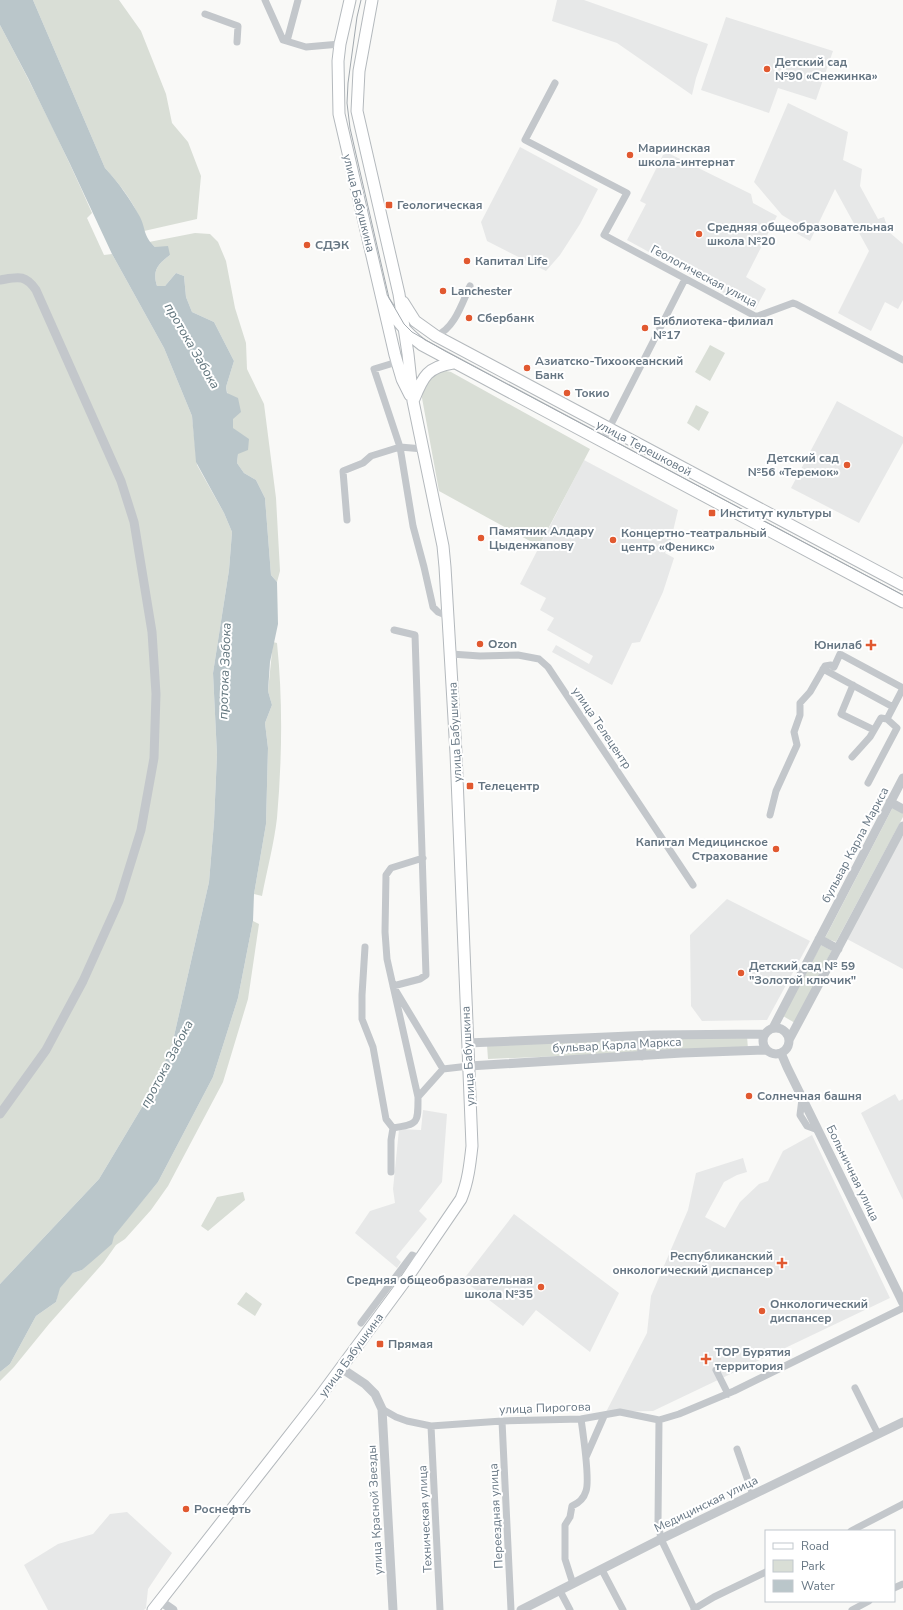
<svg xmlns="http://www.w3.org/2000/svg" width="903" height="1610" font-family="'Nunito Sans',sans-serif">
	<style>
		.built { fill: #e7e8e8 }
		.green { fill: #d9ded6 }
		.water { fill: #bac6ca }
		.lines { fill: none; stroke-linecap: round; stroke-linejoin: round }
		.primary-casing { stroke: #b4b9bd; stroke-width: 13 }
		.minor { stroke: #c3c7cb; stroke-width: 7 }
		.tertiary { stroke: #c3c7cb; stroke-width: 9 }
		.primary { stroke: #fff; stroke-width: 11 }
		.tram { stroke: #a2a9af; stroke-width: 1 }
		.poi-dot { fill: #e15930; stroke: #fff; stroke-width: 1.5 }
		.labels { text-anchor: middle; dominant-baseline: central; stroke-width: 4; stroke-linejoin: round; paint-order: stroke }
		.poi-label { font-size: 12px; font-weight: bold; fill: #657582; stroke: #fff; text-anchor: start }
		.street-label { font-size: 12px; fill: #657582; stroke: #fff }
		.water-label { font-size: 13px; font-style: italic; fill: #60747c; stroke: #fff }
	</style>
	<rect width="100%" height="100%" fill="#f9f9f7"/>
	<path class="built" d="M557 0H584L708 44 696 78 692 95 617 43 552 21Z
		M726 17 833 51 816 100 778 88 769 113 701 90Z
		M788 103 848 132 843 160 862 169 860 186 878 219 884 217 889 232 903 244V300L898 309 885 302 871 331 838 313 869 251 835 189 810 241 791 230 795 223 782 215 754 182Z
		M520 147 598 189 580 224 560 255 546 271 487 241 481 222Z
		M668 153 751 194 753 203 777 216 746 277 766 289 755 310 627 240 646 204 640 201 663 155Z
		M837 401 903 437V443L859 523 791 488Z
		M584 460 678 510 670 544 665 553 674 558 663 592 640 642 632 643 612 685 552 652 556 645 589 664 593 656 547 630 554 618 540 610 546 598 520 584Z
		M902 836 903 837V969L847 939Z
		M727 899 810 941 767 1020 702 1021 691 1006 690 935Z
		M895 1094 899 1101 903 1099V1200L861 1113Z
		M423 1110 447 1114 442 1182 419 1211 427 1219 396 1257 401 1262 397 1268 355 1233 370 1211 395 1203 393 1189 399 1129 421 1130Z
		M812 1135 890 1298 653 1411 606 1412 647 1333 651 1296 688 1210 696 1173 743 1158 747 1172 737 1175 724 1182 705 1217 725 1228 740 1202 759 1184 768 1181 783 1151Z
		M514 1214 619 1293 590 1352 536 1310 523 1326 463 1280Z
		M127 1512 172 1553 148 1589 146 1608 144 1610H48L24 1565 58 1544 93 1534 110 1514Z"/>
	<path class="green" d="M33 0H119L141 31 166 94 172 123 188 142 201 176 197 219 144 231C138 207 122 187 105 168Z
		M0 25C33 87 64 149 92 213L87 218 104 255 112 254 164 348 192 416 197 465 224 513 232 532 229 570 213 673 217 755 214 822 209 882 172 1045 154 1087 99 1179 0 1284Z
		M195 233 210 234 218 242 226 261 235 308 246 343 247 369 264 404 276 498 280 571 277 582 271 575 265 498 256 480 244 473 237 463 238 454 233 428V419L226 387 234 361 214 322 192 312 186 297 184 276 176 273 165 286H157C152 270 158 264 170 255L155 247 149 242Z
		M710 345 725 353 710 381 695 372Z
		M442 370 451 372 590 449 539 546 439 491 422 398C424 381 428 379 442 370Z
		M696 405 709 412 699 431 687 423Z
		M273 642 277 643C283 701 282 760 277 818 274 844 267 870 262 896L254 894 266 824 268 748 265 723 272 705 268 691Z
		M893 807 903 813V817L836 942 825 938Z
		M253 921 259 924 248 999 223 1082 168 1186 151 1210 125 1239 116 1245 104 1262 49 1324 14 1367 0 1381V1372L10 1364 36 1316 56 1302 59 1288 73 1273 82 1270 113 1236 158 1182 213 1077 238 998Z
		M821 945 831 950V952L795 1023 783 1016Z
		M747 1036 748 1049 646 1052 645 1039Z
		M637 1039 638 1051 636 1053 488 1059 487 1045Z
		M243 1192 245 1200 208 1231 201 1226 217 1197Z
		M246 1292 262 1304 255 1316 237 1304Z"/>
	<path class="water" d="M0 0H33L105 168C119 183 130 199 140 217 146 229 143 236 155 247L168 246 170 255C158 264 152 270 157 286H165L176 273 184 276 186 297 192 312 214 322 234 361 226 387 227 393 238 398 241 412 233 419V428L249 439 248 450 238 454 237 463 244 473 256 480 265 498 271 575 277 582 278 624 270 662 268 691 272 705 265 723 268 748 266 824 254 894 253 921 238 998 213 1077 158 1182 114 1236 112 1244 82 1270 73 1273 60 1288 56 1302 36 1316 10 1364 0 1372V1284L99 1179 154 1087 172 1045 209 882 214 822 217 755 213 673 229 570 232 532 224 513 196 462 192 416 164 348 112 254 70 164 28 78 0 25Z"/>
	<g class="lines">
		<defs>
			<path id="primary" d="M350 0 340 44 338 61 339 114 395 355 402 379 410 395
				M382 298C394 317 405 332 422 345L903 602
				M403 302 415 321 436 336 903 585
				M414 399C423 376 428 367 453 363
				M153 1610 318 1399 405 1281 461 1199C468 1182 470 1164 472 1146L456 753 445 567 443 546 413 401 408 354 399 294 357 111 359 71 372 0"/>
		</defs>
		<use href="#primary" class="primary-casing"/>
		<path class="minor" d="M265 0 283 40 306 47 340 44
			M205 14 238 26 237 42
			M287 41 298 0
			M555 83 525 140 627 193 604 235 755 316H758L793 303 796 304 903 360
			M436 336C455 328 462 303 470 286
			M397 362 374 369 400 447 413 526 424 567 433 607 438 612 448 616
			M602 442 685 279
			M347 520 343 471 363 463 371 456 400 447 423 449
			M394 630 415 635 426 975 420 979 393 986 443 1069
			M451 654 480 656 518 655 539 659 548 667 693 885
			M823 669 893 707
			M853 685 841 714 874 730
			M887 719 903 688
			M852 757 870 737 881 718 887 719 897 728 868 783
			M770 815 776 791 797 745 794 732 800 715V703L810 692 825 666 831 665 834 667 840 654 903 688
			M365 947 362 995V1019L373 1047 386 1119 393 1128C419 1124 418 1123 418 1097L443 1069 469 1066
			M418 1097 387 959 385 932 386 875 391 868 423 858
			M802 1099 800 1115 807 1126 818 1130
			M391 1172V1140L393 1128
			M361 1323 412 1255 421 1259
			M716 1370 728 1394
			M855 1388 878 1434
			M382 1409 396 1417 407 1421 431 1426 502 1421 581 1419 620 1412 659 1420 679 1414 734 1391 903 1308
			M659 1420 658 1522 661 1539 695 1610
			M502 1421 511 1610
			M431 1426 440 1610
			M737 1449 753 1495
			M586 1457 604 1416
			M851 1531 903 1504
			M602 1570 623 1610
			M573 1584 565 1559V1525L570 1517 572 1506C579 1503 584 1498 586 1491 590 1480 583 1433 581 1419
			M894 1588 903 1584
			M560 1591 570 1610
			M694 1609 714 1597 766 1572
			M852 1610 869 1601"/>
		<path class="tertiary" d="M0 280C18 277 25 274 36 290L121 481 134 522 152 632 156 694 154 758 141 830 119 901 83 981 46 1050 0 1114
			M890 802 903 809
			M819 939 838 949
			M773 1028 903 778
			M763 1041a13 13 0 1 1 26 0a13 13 0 1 1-26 0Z
			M641 1036 642 1056
			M789 1040 903 826
			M467 1043 653 1035 765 1034
			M781 1053 787 1067 903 1303
			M469 1066 682 1053 767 1050
			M341 1368 365 1384 375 1394 382 1409 393 1610
			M160 1601 173 1610
			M521 1610 661 1539 903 1422"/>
		<use href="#primary" class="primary"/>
		<path class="tram" d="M361 0 357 17 348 83 347 103 350 128 389 298 404 324 412 332 445 351 903 595"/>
	</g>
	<g class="poi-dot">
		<circle cx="767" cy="69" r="4"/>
		<circle cx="630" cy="155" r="4"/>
		<rect x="385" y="201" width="8" height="8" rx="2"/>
		<circle cx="699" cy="234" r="4"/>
		<circle cx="307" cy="245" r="4"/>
		<circle cx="467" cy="261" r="4"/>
		<circle cx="443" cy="291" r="4"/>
		<circle cx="469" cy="318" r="4"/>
		<circle cx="645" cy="328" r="4"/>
		<circle cx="527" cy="368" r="4"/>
		<circle cx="567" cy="393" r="4"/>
		<circle cx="847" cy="465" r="4"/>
		<rect x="708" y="509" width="8" height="8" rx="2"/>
		<circle cx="481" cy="538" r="4"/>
		<circle cx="613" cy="540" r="4"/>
		<circle cx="480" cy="644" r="4"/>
		<path d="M869 639h4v4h4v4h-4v4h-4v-4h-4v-4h4z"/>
		<rect x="466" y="782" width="8" height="8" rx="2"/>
		<circle cx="776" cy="849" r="4"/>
		<circle cx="741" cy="973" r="4"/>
		<circle cx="749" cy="1096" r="4"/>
		<path d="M780 1257h4v4h4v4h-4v4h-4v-4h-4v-4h4z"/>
		<circle cx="541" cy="1287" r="4"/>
		<circle cx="762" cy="1311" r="4"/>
		<rect x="376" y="1340" width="8" height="8" rx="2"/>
		<path d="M704 1353h4v4h4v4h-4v4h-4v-4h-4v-4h4z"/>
		<circle cx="186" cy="1509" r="4"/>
	</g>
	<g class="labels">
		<g class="poi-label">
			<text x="775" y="62">Детский сад<tspan x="775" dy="14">№90 «Снежинка»</tspan></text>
			<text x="638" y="148">Мариинская<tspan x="638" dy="14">школа-интернат</tspan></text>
			<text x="397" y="205">Геологическая</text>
			<text x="707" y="227">Средняя общеобразовательная<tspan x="707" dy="14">школа №20</tspan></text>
			<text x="315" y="245">СДЭК</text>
			<text x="475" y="261">Капитал Life</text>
			<text x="451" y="291">Lanchester</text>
			<text x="477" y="318">Сбербанк</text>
			<text x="653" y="321">Библиотека-филиал<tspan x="653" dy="14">№17</tspan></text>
			<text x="535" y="361">Азиатско-Тихоокеанский<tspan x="535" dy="14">Банк</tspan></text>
			<text x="575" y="393">Токио</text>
			<text x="839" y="458" text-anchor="end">Детский сад<tspan x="839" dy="14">№56 «Теремок»</tspan></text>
			<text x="720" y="513">Институт культуры</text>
			<text x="489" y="531">Памятник Алдару<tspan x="489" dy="14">Цыденжапову</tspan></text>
			<text x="621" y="533">Концертно-театральный<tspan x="621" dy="14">центр «Феникс»</tspan></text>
			<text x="488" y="644">Ozon</text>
			<text x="862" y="645" text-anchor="end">Юнилаб</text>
			<text x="478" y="786">Телецентр</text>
			<text x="768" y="842" text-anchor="end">Капитал Медицинское<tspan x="768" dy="14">Страхование</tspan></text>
			<text x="749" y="966">Детский сад № 59<tspan x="749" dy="14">"Золотой ключик"</tspan></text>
			<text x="757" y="1096">Солнечная башня</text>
			<text x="773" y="1256" text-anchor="end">Республиканский<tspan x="773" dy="14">онкологический диспансер</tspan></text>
			<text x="533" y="1280" text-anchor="end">Средняя общеобразовательная<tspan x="533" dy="14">школа №35</tspan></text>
			<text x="770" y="1304">Онкологический<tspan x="770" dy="14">диспансер</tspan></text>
			<text x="388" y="1344">Прямая</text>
			<text x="715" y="1352">ТОР Бурятия<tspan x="715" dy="14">территория</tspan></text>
			<text x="194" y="1509">Роснефть</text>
		</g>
		<g class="street-label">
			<text transform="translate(359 203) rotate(76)">улица Бабушкина</text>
			<text transform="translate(704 276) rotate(28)">Геологическая улица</text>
			<text transform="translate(644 448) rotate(28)">улица Терешковой</text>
			<text transform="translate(602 728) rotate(56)">улица Телецентр</text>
			<text transform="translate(455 732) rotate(-93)">улица Бабушкина</text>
			<text transform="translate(855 845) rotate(-62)">бульвар Карла Маркса</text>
			<text transform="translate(617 1045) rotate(-3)">бульвар Карла Маркса</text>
			<text transform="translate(468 1056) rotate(-93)">улица Бабушкина</text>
			<text transform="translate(853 1173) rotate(64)">Больничная улица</text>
			<text transform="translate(351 1355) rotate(-54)">улица Бабушкина</text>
			<text transform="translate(545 1408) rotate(-2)">улица Пирогова</text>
			<text transform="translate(706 1504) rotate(-26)">Медицинская улица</text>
			<text transform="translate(375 1510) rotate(-93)">улица Красной Звезды</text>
			<text transform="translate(496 1516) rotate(-93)">Переездная улица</text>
			<text transform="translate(425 1519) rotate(-93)">Техническая улица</text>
		</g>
		<g class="water-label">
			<text transform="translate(192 346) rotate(60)">протока Забока</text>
			<text transform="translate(225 671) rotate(-88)">протока Забока</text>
			<text transform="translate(167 1064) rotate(-62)">протока Забока</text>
		</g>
	</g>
	<rect x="765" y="1530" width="130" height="72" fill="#ffffff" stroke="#c1c8cd"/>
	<rect x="773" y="1543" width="20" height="6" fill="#ffffff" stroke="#c1c8cd"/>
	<text x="801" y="1550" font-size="12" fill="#657582">Road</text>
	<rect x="773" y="1560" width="20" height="12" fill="#d9ded6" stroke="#c1c8cd"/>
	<text x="801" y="1570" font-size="12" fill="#657582">Park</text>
	<rect x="773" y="1580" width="20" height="12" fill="#bac6ca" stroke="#c1c8cd"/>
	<text x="801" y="1590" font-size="12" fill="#657582">Water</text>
</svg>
